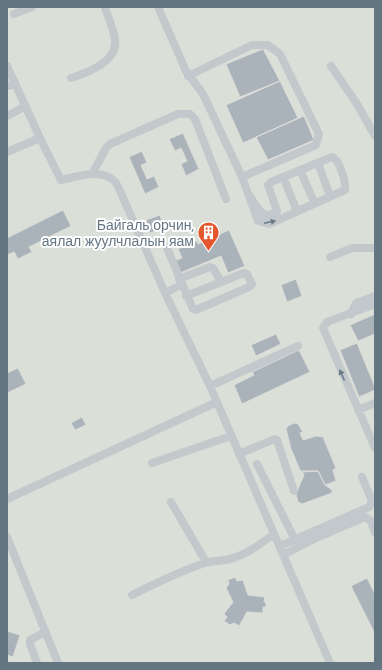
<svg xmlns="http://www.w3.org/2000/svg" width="382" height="670" font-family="'DM Sans',sans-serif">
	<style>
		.green { fill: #dadfd7 }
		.building { fill: #aab3b9; stroke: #dcdcda }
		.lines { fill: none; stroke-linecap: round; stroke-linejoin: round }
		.minor { stroke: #c3c8cc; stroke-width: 8 }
		.oneway { fill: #6a7a87 }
		.labels { text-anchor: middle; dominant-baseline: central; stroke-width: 4; stroke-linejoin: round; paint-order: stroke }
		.poi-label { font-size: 14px; fill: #657683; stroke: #fff; text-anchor: end }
	</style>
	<rect width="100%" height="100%" fill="#fafaf8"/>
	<path class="green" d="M7 7H375V663H7Z"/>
	<path class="building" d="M263 49 280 81 240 97 226 64Z
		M280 81 298 118 243 143 226 105Z
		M304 116 314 140 268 160 256 137Z
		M183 133 199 169 186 176 181 164 187 161 181 148 175 151 169 139Z
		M142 151 147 163 141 165 147 179 154 176 159 187 145 194 129 157Z
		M63 210 71 226 29 247 32 252 18 259 14 252 7 255V238Z
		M160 215 164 228 150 233 146 220Z
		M229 230 245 266 228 273 221 256 180 273 175 261 182 258 178 249 197 241 198 244Z
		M296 279 302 296 287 302 281 285Z
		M375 314V334L358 341 350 325Z
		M276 334 281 344 256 356 251 345Z
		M357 343 375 387V390L359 397 340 350Z
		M299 350 310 372 242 404 234 385 254 375 252 372Z
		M18 368 26 384 7 393V373Z
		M82 417 86 425 75 430 71 423Z
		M294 423 298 424 303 432 300 433 303 440 316 436 323 437 336 468 333 470 336 481 325 485 318 471 303 472 300 470 291 449 286 429 288 426Z
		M302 471H318L325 485 332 490V493L302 504 298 502 296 494 304 475Z
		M235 577 237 581 243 580 248 595 265 597 264 602H266V607H263V613L247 612 239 626 234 623 230 625 224 621 227 617 224 614 233 602 226 588 229 584 228 580Z
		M367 578 375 594V634L351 586Z
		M7 631 20 635 13 657 7 655Z"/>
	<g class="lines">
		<path class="minor" d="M158 7 186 71 203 94 242 177 258 221 269 224 345 190C346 182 340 160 332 157L271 182 268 185 277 211C264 223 256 206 250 196
			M14 14 32 7
			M7 66 40 138 7 152
			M331 66 357 104 375 136
			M188 76 252 45H268L280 54 319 134 316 145 242 177
			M71 78C87 73 118 62 115 40 114 29 108 18 105 7
			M7 86 15 84
			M7 116 26 106
			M40 138 61 180C75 177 100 168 113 180 117 182 119 190 121 193L165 293 210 386 330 663
			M318 163 330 196
			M300 170 314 202
			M92 174 106 148 110 144 178 114H190L195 119 226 199
			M283 177 297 211
			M167 248 193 309 196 310 249 287 252 284 247 274 244 273 186 296
			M330 257 352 248H375
			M179 279 210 267 213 268 221 282
			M165 293 181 285
			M375 304 327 322 323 328 375 448
			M351 314 356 303 375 296
			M210 386 298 346
			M358 410 375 403
			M239 454 275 439 277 440 294 491
			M152 463 231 436
			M257 464 295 540
			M7 499 217 402
			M171 502 206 562
			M7 537 58 663
			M280 546 369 507 372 501 362 477
			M283 555 316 538 365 517 370 520 375 532
			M132 595C156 583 180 571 205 563 211 561 219 561 226 560 245 556 259 545 274 534
			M37 663 30 644V640L45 632"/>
	</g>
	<defs><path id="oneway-solid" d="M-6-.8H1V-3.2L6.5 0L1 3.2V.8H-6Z"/></defs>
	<g class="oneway">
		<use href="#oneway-solid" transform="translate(270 222) rotate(-12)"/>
		<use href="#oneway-solid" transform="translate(342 375) rotate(-114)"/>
	</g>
	<defs>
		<symbol id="building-pin" viewBox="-11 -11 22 30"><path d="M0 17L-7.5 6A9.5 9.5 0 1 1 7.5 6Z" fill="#e4572e" stroke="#fff"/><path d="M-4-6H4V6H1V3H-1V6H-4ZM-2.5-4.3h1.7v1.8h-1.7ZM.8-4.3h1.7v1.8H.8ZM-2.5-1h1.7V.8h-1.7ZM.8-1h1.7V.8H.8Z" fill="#fff"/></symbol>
	</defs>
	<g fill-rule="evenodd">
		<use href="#building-pin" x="196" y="220" width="25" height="34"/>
	</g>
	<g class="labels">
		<g class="poi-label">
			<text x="194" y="225">Байгаль орчин,<tspan x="194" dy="16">аялал жуулчлалын яам</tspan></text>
		</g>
	</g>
	<rect width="382" height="670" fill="none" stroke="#657683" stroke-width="16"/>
</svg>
